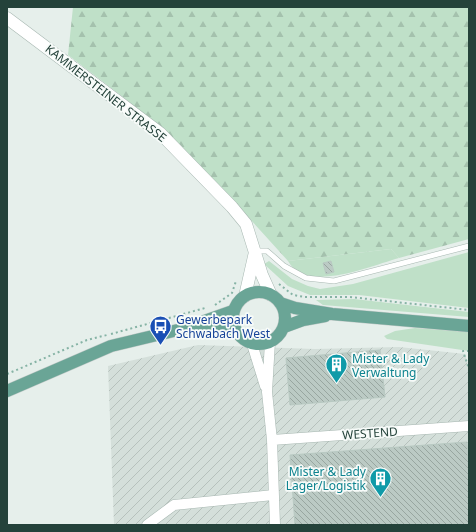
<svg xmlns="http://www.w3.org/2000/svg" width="476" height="532" font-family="'Noto Sans',sans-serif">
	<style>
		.industrial { fill: url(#industrial-furrows) }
		.grass { fill: #bfe0c8 }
		.forest { fill: url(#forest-firs) }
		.building { fill: url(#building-back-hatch); stroke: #b8c9c2 }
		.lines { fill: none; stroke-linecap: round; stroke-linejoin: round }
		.service-casing { stroke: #a8b8b2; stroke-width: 6 }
		.minor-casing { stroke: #a8b8b2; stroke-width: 11 }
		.tertiary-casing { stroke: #a8b8b2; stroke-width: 13 }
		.primary-casing { stroke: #c2cac8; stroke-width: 13 }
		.path { stroke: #86b3a5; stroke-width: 2; stroke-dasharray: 2 3; stroke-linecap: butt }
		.service { stroke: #fff; stroke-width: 5 }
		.minor { stroke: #fff; stroke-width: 10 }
		.tertiary { stroke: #fff; stroke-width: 12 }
		.primary { stroke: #6aa596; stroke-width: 12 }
		.labels { text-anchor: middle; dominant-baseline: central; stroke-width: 3.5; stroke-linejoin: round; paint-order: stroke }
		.street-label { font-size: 12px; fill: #24423a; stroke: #f7fbf9 }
		.transit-label { font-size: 12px; fill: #164399; stroke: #f7fbf9; text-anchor: start }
		.culture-label { font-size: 12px; fill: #0d838f; stroke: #f7fbf9; text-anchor: start }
	</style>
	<defs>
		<pattern id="industrial-furrows" width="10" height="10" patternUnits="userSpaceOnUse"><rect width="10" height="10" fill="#d4dfda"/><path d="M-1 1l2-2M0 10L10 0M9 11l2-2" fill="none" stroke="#b6c1bc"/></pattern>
		<pattern id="forest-firs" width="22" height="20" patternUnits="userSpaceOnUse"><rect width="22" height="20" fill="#bfe0c8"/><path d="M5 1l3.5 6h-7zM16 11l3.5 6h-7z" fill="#a4c1ad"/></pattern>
		<pattern id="building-back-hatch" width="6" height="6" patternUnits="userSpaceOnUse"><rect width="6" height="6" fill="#bbcac4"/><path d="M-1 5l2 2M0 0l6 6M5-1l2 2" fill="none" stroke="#98a6a0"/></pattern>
	</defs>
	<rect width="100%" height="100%" fill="#e6efeb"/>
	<path class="industrial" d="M198 345 315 349 399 347 465 354 469 369V525H114L108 366Z"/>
	<path class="grass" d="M391 249 399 258C370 266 306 294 288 261Z
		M469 252V308L359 295H310L288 286 264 264 269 261 292 279 308 286 320 289 353 284Z
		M354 299 469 312V317L323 305 316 300Z
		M415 328 469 332V351L387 339 384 336 395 331Z"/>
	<path class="forest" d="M73 7H469V239L399 258 391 249 288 261C243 211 198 161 147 117 122 95 95 76 68 55Z"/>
	<path class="building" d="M331 261 334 272 326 274 323 263Z
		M380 350 385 397 290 405 286 358Z
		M467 442 469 472V525H295L290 455Z"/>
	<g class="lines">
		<defs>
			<path id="service" d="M255 251H267L284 266 306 278 334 281 469 246"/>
			<path id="minor" d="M270 342 267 392 272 440 275 525
				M252 344 265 386
				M272 440 469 426
				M147 525 174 505 273 495"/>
			<path id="tertiary" d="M7 18 160 133 232 207 246 224 262 275 271 295
				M245 296 255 252"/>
			<path id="primary" d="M233 318a26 26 0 1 1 52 0a26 26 0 1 1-52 0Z
				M280 303 295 308 332 314 469 326
				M284 327 303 320 325 316
				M199 328 209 327 236 332
				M7 391 111 346 182 329 233 311"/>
		</defs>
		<use href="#service" class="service-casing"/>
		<use href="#minor" class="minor-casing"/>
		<use href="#tertiary" class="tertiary-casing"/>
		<use href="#primary" class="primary-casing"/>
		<path class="path" d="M279 284 293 295 305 297H350L469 310
			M215 305 232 293 236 281
			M111 334 205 308
			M469 351H463L469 369
			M7 374 87 340 107 335"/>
		<use href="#service" class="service"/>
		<use href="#minor" class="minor"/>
		<use href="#tertiary" class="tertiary"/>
		<use href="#primary" class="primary"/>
	</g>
	<defs>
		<symbol id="bus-pin" viewBox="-11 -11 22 30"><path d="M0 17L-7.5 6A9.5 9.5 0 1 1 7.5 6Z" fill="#1a4fb4" stroke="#f7fbf9"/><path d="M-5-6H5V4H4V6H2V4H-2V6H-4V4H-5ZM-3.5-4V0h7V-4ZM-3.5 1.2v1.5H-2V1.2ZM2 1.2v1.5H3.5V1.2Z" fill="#fff"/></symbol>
		<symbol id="building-pin" viewBox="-11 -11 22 30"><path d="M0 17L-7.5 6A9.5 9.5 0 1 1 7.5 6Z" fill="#0f9aa8" stroke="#f7fbf9"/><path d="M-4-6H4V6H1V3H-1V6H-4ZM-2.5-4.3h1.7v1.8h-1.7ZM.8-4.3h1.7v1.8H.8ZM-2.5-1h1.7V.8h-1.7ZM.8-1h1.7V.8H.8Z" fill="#fff"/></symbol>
	</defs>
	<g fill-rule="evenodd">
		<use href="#bus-pin" x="148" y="314" width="25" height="34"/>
		<use href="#building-pin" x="324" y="352" width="25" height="34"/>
		<use href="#building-pin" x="368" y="466" width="25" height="34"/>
	</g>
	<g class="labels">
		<g class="street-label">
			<text transform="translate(106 93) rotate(38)">KAMMERSTEINER STRASSE</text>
			<text transform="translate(370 433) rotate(-4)">WESTEND</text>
		</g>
		<g class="transit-label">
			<text x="176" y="319">Gewerbepark<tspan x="176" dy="14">Schwabach West</tspan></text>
		</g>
		<g class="culture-label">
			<text x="352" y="358">Mister &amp; Lady<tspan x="352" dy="14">Verwaltung</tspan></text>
			<text x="366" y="471" text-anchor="end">Mister &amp; Lady<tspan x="366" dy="14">Lager/Logistik</tspan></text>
		</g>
	</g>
	<rect width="476" height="532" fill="none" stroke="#24423a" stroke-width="16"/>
</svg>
